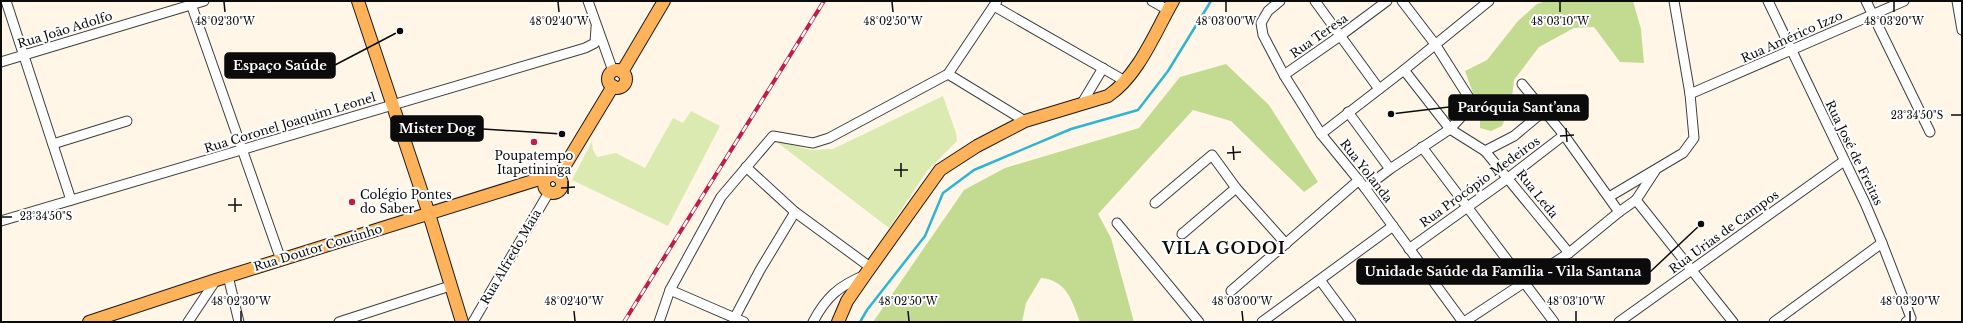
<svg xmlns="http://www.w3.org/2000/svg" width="1963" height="323" viewBox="0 0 1963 323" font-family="'Libre Baskerville',serif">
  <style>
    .green { fill: #dbeab1 }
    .forest { fill: #c2db90 }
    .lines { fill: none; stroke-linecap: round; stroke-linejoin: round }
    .stream { stroke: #2fb5d2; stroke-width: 2.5 }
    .minor-casing { stroke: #3e3e3e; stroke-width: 11 }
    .major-casing { stroke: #1c1c1c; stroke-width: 14 }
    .minor { stroke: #fff; stroke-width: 9 }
    .major { stroke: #feb259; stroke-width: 12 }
    .rail-casing { stroke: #bf1e49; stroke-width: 4 }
    .rail { stroke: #fff; stroke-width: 2.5; stroke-dasharray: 8; stroke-linecap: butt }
    .ticks { fill: none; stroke: #0b0b0b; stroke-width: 1.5 }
    .poi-dot { fill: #bf1e49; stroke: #fff; stroke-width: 1.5 }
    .labels { text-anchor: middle; stroke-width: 4; stroke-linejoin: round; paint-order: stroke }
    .street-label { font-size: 12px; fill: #0b0b0b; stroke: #fff }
    .poi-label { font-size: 12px; fill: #0b0b0b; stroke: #fff }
    .district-label { font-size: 16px; font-weight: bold; letter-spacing: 1px; fill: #0b0b0b; stroke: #fff }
    .ticks-label { font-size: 10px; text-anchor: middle; fill: #0b0b0b; stroke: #fff; stroke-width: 4; stroke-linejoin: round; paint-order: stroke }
    .leader { fill: none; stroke: #0b0b0b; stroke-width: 1.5 }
    .callout-dot { fill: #0b0b0b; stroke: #fff; stroke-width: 1.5 }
    .callout { fill: #0b0b0b; stroke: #0b0b0b; stroke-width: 1.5 }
    .callout-label { font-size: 13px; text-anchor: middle; font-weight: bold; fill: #fff }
  </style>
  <rect width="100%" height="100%" fill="#fff6e8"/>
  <g class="green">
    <polygon points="943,96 956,133 957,141 927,171 889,228 774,140 811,150 833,149"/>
    <polygon points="691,111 720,126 668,226 572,180 592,141 593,150 597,157 616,153 645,168 673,118 683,123"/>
  </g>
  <g class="forest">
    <polygon points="1546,1 1633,1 1641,29 1644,63 1620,62 1594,27 1574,28 1539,47 1514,80 1511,105 1502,126 1491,131 1480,128 1480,112 1465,71 1487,60 1518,21 1537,4"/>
    <path d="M1226 64 1269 105 1318 182 1304 192 1231 121 1193 110 1098 214 1111 238 1134 322H1080C1072 300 1066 280 1041 278L1026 303 1022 322H873L964 190 1005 168 1139 128 1180 77Z"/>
  </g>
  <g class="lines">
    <polyline class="stream" points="860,322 867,310 925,236 943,193 974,170 1071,129 1138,110 1168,71 1211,1"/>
    <g class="minor-casing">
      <g id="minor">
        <polyline points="6,1 71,200"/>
        <polyline points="190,1 281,260"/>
        <polyline points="588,1 613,71"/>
        <polyline points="1152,1 1168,10"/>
        <polyline points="1280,1 1268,11 1261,23 1263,35 1284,75 1321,134 1365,188 1463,322"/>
        <polyline points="1315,1 1379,89"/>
        <polyline points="1768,1 1865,203 1882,243 1911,318 1906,322"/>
        <polyline points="1866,1 1930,132"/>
        <polyline points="1957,1 1962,30"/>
        <polyline points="994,6 1125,81"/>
        <polyline points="1,62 204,1"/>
        <polyline points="1404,70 1450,129 1485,151 1514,136 1544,111"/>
        <polyline points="948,74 1025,121"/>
        <polyline points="1284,75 1340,36 1387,1"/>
        <polyline points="1522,84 1564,135 1619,212 1636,200 1733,322"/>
        <polyline points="1690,94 1904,1"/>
        <polyline points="1082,103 1103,68"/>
        <polyline points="1348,112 1390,169"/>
        <polyline points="1321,134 1404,70 1489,1"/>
        <polyline points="53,144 127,121"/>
        <polyline points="1422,147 1554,322"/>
        <polyline points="1485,151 1569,253"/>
        <polyline points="746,167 795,212 870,267"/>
        <polyline points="1365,188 1390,169 1450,129 1473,104 1435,44 1402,1"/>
        <polyline points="1609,197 1683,153 1694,138 1690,94 1674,1"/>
        <polyline points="1636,200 1655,171"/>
        <polyline points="1155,203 1212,155 1236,188 1286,244"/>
        <polyline points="1,221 585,48 595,43 596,27"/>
        <polyline points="1117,223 1199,322"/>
        <polyline points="1182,234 1236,188"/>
        <polyline points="1409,249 1508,178 1564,135"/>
        <polyline points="228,276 239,322"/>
        <polyline points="1320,280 1351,322"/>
        <polyline points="670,290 744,322"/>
        <polyline points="1231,291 1359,180"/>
        <polyline points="735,317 760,270 795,212"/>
        <polyline points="188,322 216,280"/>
        <polyline points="339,322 450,286"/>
        <polyline points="473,322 549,192"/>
        <polyline points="659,322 670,290 721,197 773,136 813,143 829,138 948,74 997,1"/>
        <path d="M813 322C826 297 839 286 865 275"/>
        <polyline points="1262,322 1393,226"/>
        <polyline points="1464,322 1569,253 1619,212"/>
        <polyline points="1619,322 1844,161"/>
        <polyline points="1774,322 1882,243"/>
      </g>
    </g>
    <g class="major-casing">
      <g id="major">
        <polyline points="358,1 429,214 462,322"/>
        <circle cx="617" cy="79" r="9"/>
        <polyline points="622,72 664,1"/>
        <circle cx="553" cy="184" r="9"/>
        <polyline points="558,177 613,86"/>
        <polyline points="89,322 216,280 549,176"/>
        <path d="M838 322 847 301 865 275 940 170 977 146 1025 121 1108 96C1139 75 1155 32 1173 1"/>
      </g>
    </g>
    <use href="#minor" class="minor"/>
    <use href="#major" class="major"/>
    <g class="rail-casing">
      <polyline id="rail" points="624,322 824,1"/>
    </g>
    <use href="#rail" class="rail"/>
  </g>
  <path class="ticks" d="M224 2 225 12M558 2 559 12M892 2 893 12M1226 2V12M1560 2V12M1894 2V12M1951 115H1961M1566 128 1567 142M1560 136 1574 135M1233 146 1234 160M1227 153 1241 152M901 163V177M894 170H908M568 181V194M561 188 575 187M235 198V212M228 205H242M2 217H12M241 311V321M574 311 575 321M908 311 909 321M1242 311 1243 321M1576 311V321M1910 311V321"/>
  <g class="poi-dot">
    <circle cx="534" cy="142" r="4"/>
    <circle cx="352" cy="202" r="4"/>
  </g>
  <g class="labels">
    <g class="street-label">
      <text transform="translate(65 30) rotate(-17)" y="4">Rua João Adolfo</text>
      <text transform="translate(1319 36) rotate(-35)" y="4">Rua Teresa</text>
      <text transform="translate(1792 37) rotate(-24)" y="4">Rua Américo Izzo</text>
      <text transform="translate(290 123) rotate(-17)" y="4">Rua Coronel Joaquim Leonel</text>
      <text transform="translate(1854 153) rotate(64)" y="4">Rua José de Freitas</text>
      <text transform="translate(1366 171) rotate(52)" y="4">Rua Yolanda</text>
      <text transform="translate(1480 182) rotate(-36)" y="4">Rua Procópio Medeiros</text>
      <text transform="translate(1537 194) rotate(51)" y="4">Rua Leda</text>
      <text transform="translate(1724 232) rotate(-36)" y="4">Rua Urias de Campos</text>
      <text transform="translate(318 248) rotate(-17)" y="4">Rua Doutor Coutinho</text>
      <text transform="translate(511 257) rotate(-60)" y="4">Rua Alfredo Maia</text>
    </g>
    <g class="poi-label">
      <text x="534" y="160">Poupatempo<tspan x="534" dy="14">Itapetininga</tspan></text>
      <text x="360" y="199" text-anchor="start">Colégio Pontes<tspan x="360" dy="14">do Saber</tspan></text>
    </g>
    <g class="district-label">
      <text x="1224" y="254">VILA GODOI</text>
    </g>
  </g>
  <g class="ticks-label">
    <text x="225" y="25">48°02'30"W</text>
    <text x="559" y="25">48°02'40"W</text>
    <text x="893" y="25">48°02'50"W</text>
    <text x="1226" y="25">48°03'00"W</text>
    <text x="1560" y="25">48°03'10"W</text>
    <text x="1894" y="25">48°03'20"W</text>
    <text x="1917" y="119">23°34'50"S</text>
    <text x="46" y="220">23°34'50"S</text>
    <text x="241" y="305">48°02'30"W</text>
    <text x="574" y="305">48°02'40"W</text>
    <text x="908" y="305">48°02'50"W</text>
    <text x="1242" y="305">48°03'00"W</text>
    <text x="1576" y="305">48°03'10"W</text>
    <text x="1910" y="305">48°03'20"W</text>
  </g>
  <path class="leader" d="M400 31L335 65M1391 114L1449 107M562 134L483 129M1701 224L1650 272"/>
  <g class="callout-dot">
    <circle cx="400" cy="31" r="4"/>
    <circle cx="1391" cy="114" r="4"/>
    <circle cx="562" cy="134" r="4"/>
    <circle cx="1701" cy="224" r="4"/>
  </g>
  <g class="callout">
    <rect x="225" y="53" width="110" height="25" rx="4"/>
    <rect x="1449" y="95" width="139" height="25" rx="4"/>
    <rect x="391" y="116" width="92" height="25" rx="4"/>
    <rect x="1357" y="259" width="293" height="25" rx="4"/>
  </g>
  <g class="callout-label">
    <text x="280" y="70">Espaço Saúde</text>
    <text x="1519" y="112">Paróquia Sant’ana</text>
    <text x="437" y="133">Mister Dog</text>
    <text x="1503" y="276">Unidade Saúde da Família - Vila Santana</text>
  </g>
  <rect width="1963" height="323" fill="none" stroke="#0b0b0b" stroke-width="4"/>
</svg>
